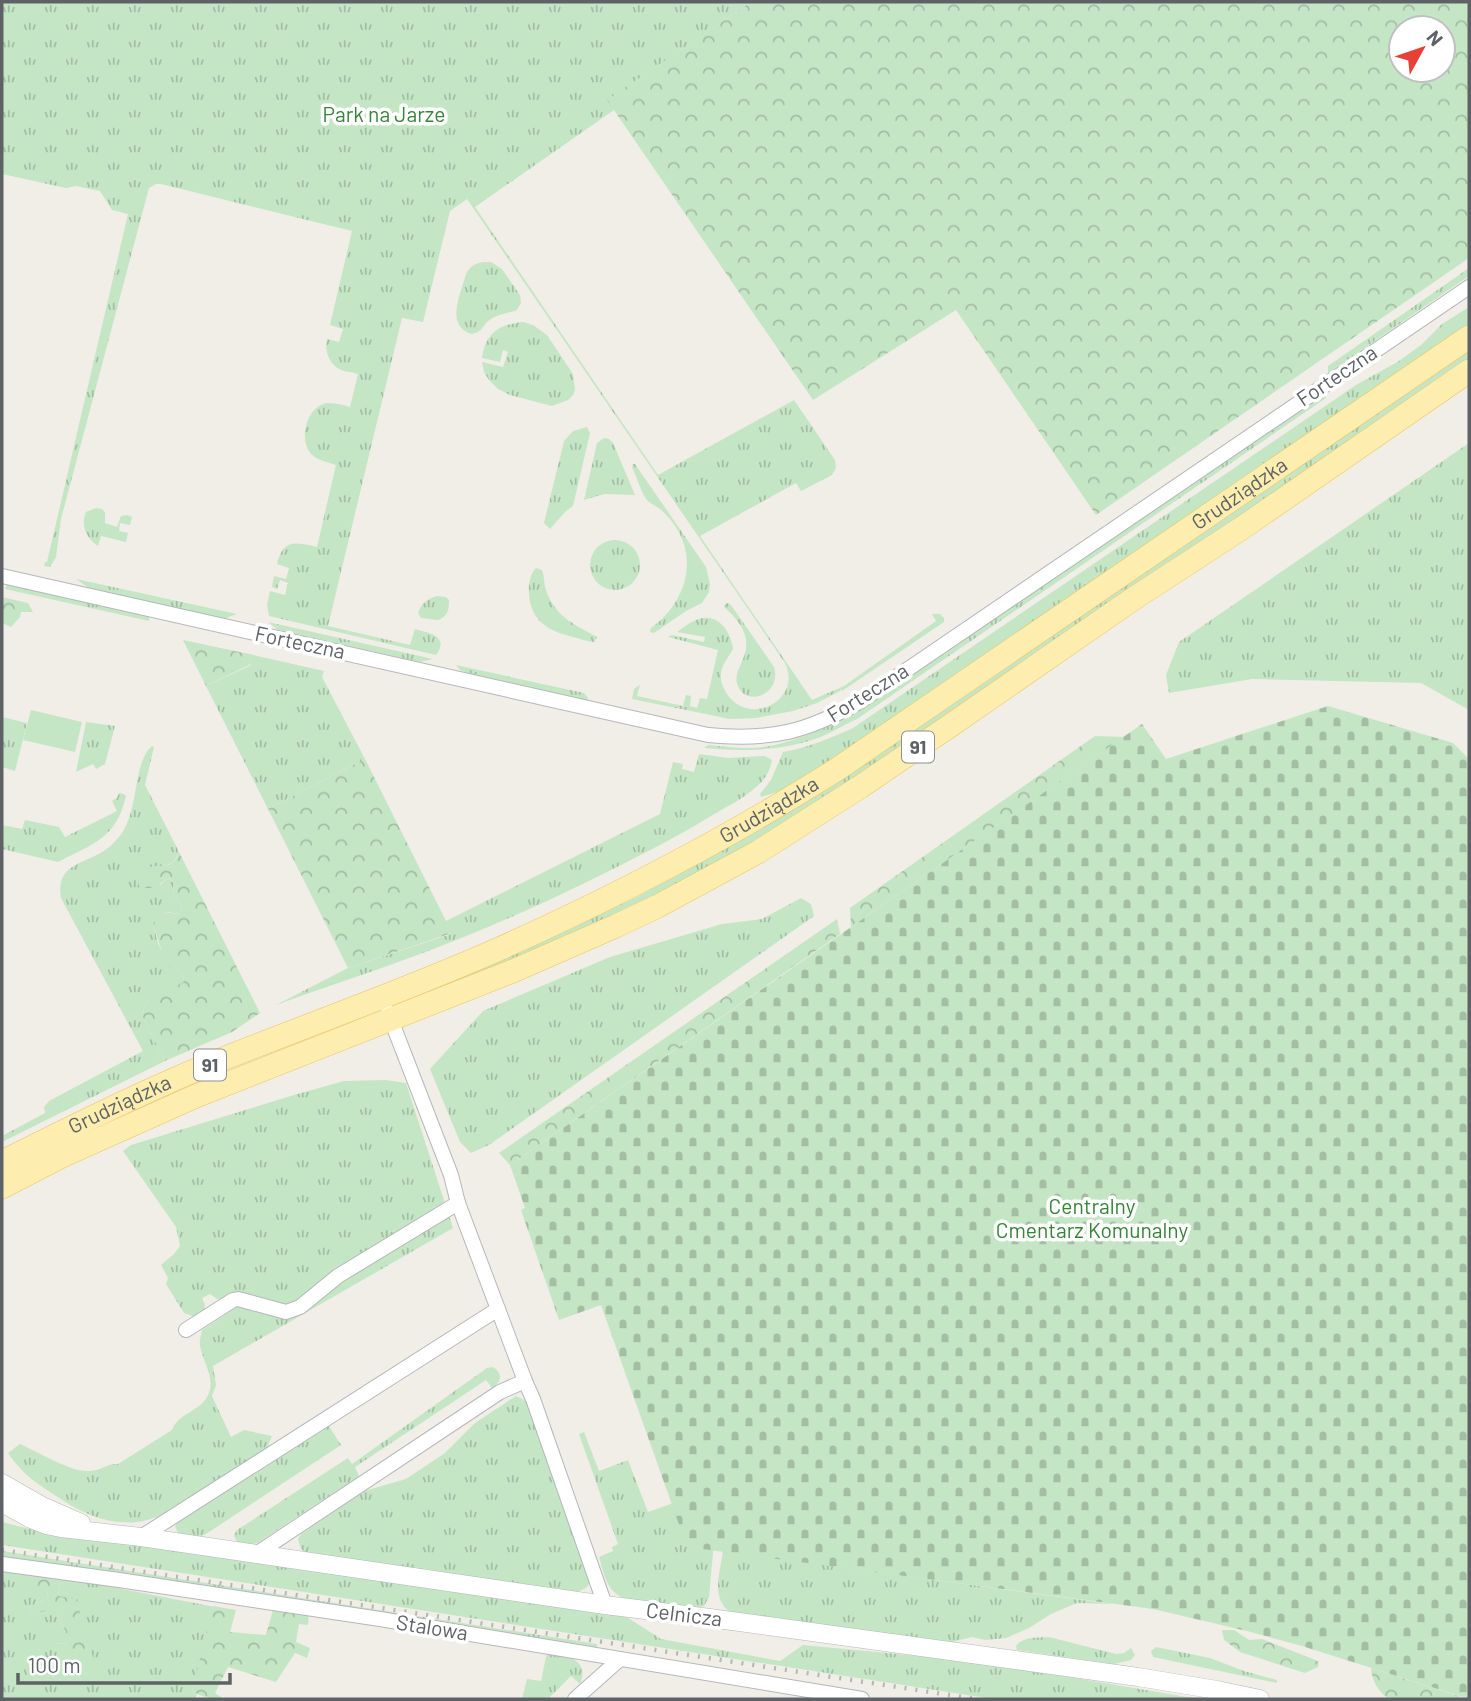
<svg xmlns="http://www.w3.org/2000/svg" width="1471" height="1701" viewBox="0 0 1471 1701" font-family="Barlow,sans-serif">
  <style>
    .grass { fill: url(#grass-tufts) }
    .forest { fill: url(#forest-crowns); fill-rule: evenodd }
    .cemetery { fill: url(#cemetery-stones) }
    .pitch { fill: #c5e6c4 }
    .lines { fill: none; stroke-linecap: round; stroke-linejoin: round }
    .minor-casing { stroke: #b4b7bb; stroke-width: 16 }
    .tertiary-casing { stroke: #b4b7bb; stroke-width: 19 }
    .primary-casing { stroke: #eec361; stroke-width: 24 }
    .minor { stroke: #fff; stroke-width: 14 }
    .tertiary { stroke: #fff; stroke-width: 18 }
    .primary { stroke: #fdeeaf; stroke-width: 23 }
    .rail { stroke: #b5b6b6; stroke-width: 4.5; stroke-dasharray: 2 9; stroke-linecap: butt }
    .labels { text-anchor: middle; stroke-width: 7; stroke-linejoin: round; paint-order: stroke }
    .shield { fill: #fff; stroke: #8e9194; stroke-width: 2 }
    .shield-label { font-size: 19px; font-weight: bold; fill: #5e6266 }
    .park-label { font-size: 21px; fill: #378439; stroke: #fff }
    .street-label { font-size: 21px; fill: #5e6266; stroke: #fff }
  </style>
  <defs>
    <pattern id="grass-tufts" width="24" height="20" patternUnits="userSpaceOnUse" patternTransform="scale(1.75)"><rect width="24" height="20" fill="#c5e6c4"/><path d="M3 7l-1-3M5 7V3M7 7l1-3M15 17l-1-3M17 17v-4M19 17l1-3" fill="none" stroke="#a3bea3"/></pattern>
    <pattern id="forest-crowns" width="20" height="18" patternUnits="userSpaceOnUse" patternTransform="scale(1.75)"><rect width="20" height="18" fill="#c5e6c4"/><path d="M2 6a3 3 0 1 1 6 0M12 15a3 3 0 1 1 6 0" fill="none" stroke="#a3bea3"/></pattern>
    <pattern id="cemetery-stones" width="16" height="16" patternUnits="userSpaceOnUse" patternTransform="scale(1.75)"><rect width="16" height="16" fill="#c5e6c4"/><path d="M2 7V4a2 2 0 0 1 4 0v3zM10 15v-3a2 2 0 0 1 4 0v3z" fill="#a3bea3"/></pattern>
  </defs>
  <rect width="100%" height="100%" fill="#f0eee7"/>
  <g class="grass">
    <path d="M2 2H751L608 100 614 110 475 207 658 475 794 400 835 460 836 468 832 475 801 491 796 483 700 536 812 700 844 686 936 621 932 614H940L944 618V622L842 691 841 689 840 691 817 703 793 711 756 718 730 719 632 699 634 689 640 685 637 696 683 706 686 695 691 696 690 706 697 708 700 698 707 699 718 650 668 637 672 635 704 642 705 637 677 632C683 628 690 622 696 620 717 611 731 631 733 649 729 657 722 664 721 673 720 681 723 688 727 694 750 728 803 699 785 663L467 199 450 211 423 322 402 318 328 626 410 645 415 629C429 633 450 636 436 655L269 616 267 605 270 591 285 595 288 583 280 580 277 589 272 587 274 576 286 579 289 568 277 564C283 539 295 542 317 547L336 465C328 462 318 461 311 454 298 439 307 406 327 403 335 403 343 405 350 407L358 374C353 372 346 372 341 370 329 365 324 350 327 339L339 342 343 329 330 325 352 231 161 184H156L149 188 61 519 56 557 50 567 44 566 45 562H47L128 214 112 210 100 191 76 186 66 188 2 174Z"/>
    <path d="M484 262H491L502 269 520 295 521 303 517 310C507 314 496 314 487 322 483 326 481 332 475 333 471 335 468 333 465 331 447 320 462 290 466 274 470 266 475 263 484 262Z"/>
    <polygon points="1469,268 1469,276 1328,373 1328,366"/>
    <path d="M1469 307V327L792 787 761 797 760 794 771 780 783 752C808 748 830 738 853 728L1356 385 1399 361 1421 345 1442 324Z"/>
    <path d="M523 322 533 325 547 335 573 374 575 390 573 395 568 400 552 406 510 395 498 389 489 380 484 372 482 362 503 367 508 352 503 350 500 362 482 358C486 332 499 325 523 322Z"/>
    <polygon points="1469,347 1469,361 994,687 753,843 611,918 461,983 436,990 434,987 523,950 637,897 761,828"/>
    <path d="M1324 394 1326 398 857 719C846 724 834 731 823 736 785 751 744 752 704 748L708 745C721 746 735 748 748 748 778 749 818 731 845 719Z"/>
    <polygon points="587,427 590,433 573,506 565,512 550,529 544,523 564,441 573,431"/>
    <polygon points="604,438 609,439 613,443 635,495 604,494 584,500 597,443"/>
    <polygon points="1469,443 1469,710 1421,683 1252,679 1169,693 1166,675 1179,642"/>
    <path d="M633 464H635L706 567 710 584 709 592 702 603 686 611 654 633 650 632 651 628C685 604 700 559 673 523 669 517 663 511 657 507 655 505 651 504 648 501 642 495 636 475 632 467Z"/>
    <path d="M96 508 102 509 105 512V523L117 527 121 516 127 515 132 517 130 525 120 523 119 531 128 533 126 542 101 536 98 546C87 539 80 525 86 512Z"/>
    <circle cx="615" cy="565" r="25"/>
    <path d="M536 568 542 570C544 575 544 581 545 587 554 616 573 624 597 637L594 642C587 641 580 639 573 637 549 631 531 622 529 594 528 585 530 574 536 568Z"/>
    <polygon points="76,579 237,614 223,619 87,587"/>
    <polygon points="7,584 149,617 149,621 5,589"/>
    <path d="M437 596 446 597 449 600C449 610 448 616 438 620L421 618 418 613C422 603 427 599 437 596Z"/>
    <path d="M728 603 731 605 774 667C782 693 749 707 739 688 733 678 739 669 743 659 753 637 739 620 724 607L725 604Z"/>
    <polygon points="268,622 433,659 420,662 278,630"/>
    <polygon points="249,654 324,671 322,677 365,759 268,809 206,686 251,665"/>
    <polygon points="456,665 584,693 588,698 587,700 468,673 460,670"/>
    <polygon points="2,717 27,723 15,771 2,767"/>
    <polygon points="86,722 115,726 105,764 96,769 93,764 76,772"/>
    <path d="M152 746 154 747 145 785 179 852C175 862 169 867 157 866L160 885 168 878 173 882 174 894 181 905 182 910 178 914C162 910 162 914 153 926 156 933 156 937 158 943 160 949 166 959 170 964 177 972 183 968 184 981 179 986 176 986 168 987 153 989 146 1000 142 1015L165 1061 2 1142V1136L45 1113 44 1107 49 1101 143 1051 61 898C55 862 86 865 108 848 112 845 116 840 119 837 140 812 132 763 152 746Z"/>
    <path d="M699 754 728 758 765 756 772 760C770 771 765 780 756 787 744 798 730 805 716 813 698 824 679 835 660 845 580 887 497 926 412 957 367 974 321 988 276 1005L348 968 451 934 446 921 660 814 673 762 683 764 682 769 694 772Z"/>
    <path d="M119 793 124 794 126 796C116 839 94 843 58 862L2 849V825L22 829 25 820 59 827 65 837 117 811 112 801 117 798Z"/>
    <polygon points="801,898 811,904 814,916 489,1145 471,1153 460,1142 430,1069 483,1011 610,957 722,924 762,919"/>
    <path d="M386 1080 406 1083 453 1228 213 1366 216 1385 212 1396 231 1437 244 1430 272 1436 267 1448 168 1512C128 1533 91 1520 56 1496 36 1483 21 1473 8 1453L20 1444C38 1452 69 1471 87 1471 99 1472 107 1463 118 1464L172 1430C179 1411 204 1412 210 1390 213 1374 203 1362 200 1346 199 1341 201 1335 202 1330L240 1305 227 1298 217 1299 210 1294 202 1298 205 1305 204 1311 196 1317 184 1313 166 1284 168 1278 161 1265 174 1254 180 1246 176 1227 123 1151 131 1145 294 1095 344 1081Z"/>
    <path d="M493 1367C503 1373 502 1382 492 1388L486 1380 355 1467 359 1476 257 1543C248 1546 237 1547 234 1535L237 1530 348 1458 352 1464 487 1368Z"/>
    <polygon points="516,1396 526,1401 591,1581 586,1588 577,1592 308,1554 301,1549 298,1539 301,1534 364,1491 406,1479 445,1453 475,1423"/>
    <polygon points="329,1426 341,1445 206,1534 199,1537 181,1536 178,1533 175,1526 177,1523"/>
    <path d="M584 1432 599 1471 628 1460 648 1512 719 1487 709 1597 704 1606 696 1608 626 1599C607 1593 604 1574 599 1557L613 1551 612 1547 618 1544 579 1434Z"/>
    <polygon points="2,1522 34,1530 625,1616 661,1639 780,1661 803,1645 981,1662 1199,1699 993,1699 2,1545"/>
    <polygon points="2,1551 597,1644 597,1651 2,1559"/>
    <path d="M723 1551 1112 1604 1077 1603 1051 1614 1029 1628 1006 1638 985 1640 972 1637 952 1642 731 1613C710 1598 720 1574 723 1551Z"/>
    <polygon points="2,1568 29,1571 47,1589 48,1598 29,1607 32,1614 54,1608 66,1633 57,1644 68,1643 78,1676 58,1596 61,1577 215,1607 192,1691 197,1694 195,1699 2,1699"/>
    <path d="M1049 1637 1116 1654 1124 1653 1131 1648 1135 1655 1131 1660 1114 1664 1017 1650 1016 1646C1024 1636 1037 1638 1049 1637Z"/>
    <polygon points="1156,1647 1210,1658 1244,1671 1277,1680 1277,1683 1153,1657 1151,1651"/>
    <path d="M547 1652C565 1655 591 1659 580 1684L571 1676 548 1699H522L527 1679 541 1681Z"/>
  </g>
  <g class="forest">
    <path d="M751 2H1469V258L1096 515 956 310 813 400 607 100ZM1401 28H1443V70H1401Z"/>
    <polygon points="2,597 28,603 33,612 21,612 20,617 11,627 2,623"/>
    <polygon points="183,640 249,654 251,664 206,686"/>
    <polygon points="1095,736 1124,737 851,927 850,908"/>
    <polygon points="365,759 452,933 348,968 268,809"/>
    <path d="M179 852 260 1013 232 1032 165 1061 142 1015C145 1005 150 990 162 987 171 985 177 988 184 981 183 965 171 972 164 961 163 958 162 952 161 949 158 941 157 934 153 926 156 912 166 912 178 914L182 910 181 905 174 894 173 882 169 878C158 884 153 892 139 886 138 875 143 867 156 866 161 865 162 867 168 865 174 863 177 858 179 852Z"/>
    <polygon points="837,919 840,934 510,1165 499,1153"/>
    <polygon points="29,1571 61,1577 58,1596 76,1599 93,1657 78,1676 61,1670 68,1643 56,1644 55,1635 66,1632 54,1609 32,1614 29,1607 48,1598 47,1589 31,1586"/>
    <path d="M213 1606 236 1610 230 1632 266 1635 273 1610 309 1611 308 1625 299 1624 296 1642 310 1648 307 1658 295 1653 276 1682 228 1667 215 1693 224 1699C213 1699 201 1697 192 1691Z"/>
    <polygon points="1222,1630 1234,1630 1249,1640 1262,1639 1313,1659 1319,1662 1318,1667 1305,1673 1240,1652 1224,1640"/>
    <path d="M1371 1668 1468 1699H1388C1378 1690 1372 1682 1371 1668Z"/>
  </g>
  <polygon class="cemetery" points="1328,706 1453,743 1469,759 1469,1699 1302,1646 1247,1631 1153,1609 687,1547 601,1305 559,1320 521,1210 525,1208 510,1165 1142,724 1166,759"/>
  <polygon class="pitch" points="31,710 82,722 75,752 23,740"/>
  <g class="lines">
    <g class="minor-casing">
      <g id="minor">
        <path d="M2 576 708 735C771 741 807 732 861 701L1469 287"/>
        <polyline points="388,1012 451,1175 458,1203 525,1381 533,1399 605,1605"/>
        <polyline points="186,1330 233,1300 238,1299 286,1312 300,1307 338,1276 458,1203"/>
        <polyline points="141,1537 498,1309"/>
        <polyline points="256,1554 500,1392 525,1381"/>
        <polyline points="2,1564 119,1580 380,1619 862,1699"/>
        <polyline points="575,1699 620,1659"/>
      </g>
    </g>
    <g class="tertiary-casing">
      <g id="tertiary">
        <polyline points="2,1483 42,1506 81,1523"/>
        <polyline points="2,1503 31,1519 46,1525 61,1528 141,1537 605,1605 710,1618 1138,1677 1217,1690 1260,1699"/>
      </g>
    </g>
    <g class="primary-casing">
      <g id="primary">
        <path id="s1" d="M2 1162C66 1130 132 1097 198 1069 298 1028 400 993 499 949 615 897 728 838 836 770L1469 337"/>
        <polyline points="2,1187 62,1156 196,1096 513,971 616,926 658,906 758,852 860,787 954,723 1133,599 1242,528 1469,371"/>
      </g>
    </g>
    <use href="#minor" class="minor"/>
    <use href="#tertiary" class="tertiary"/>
    <use href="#primary" class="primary"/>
    <polyline class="rail" points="2,1550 976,1699"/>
  </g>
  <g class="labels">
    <g class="shield">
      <rect x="902" y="731.5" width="32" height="31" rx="5"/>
      <rect x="194" y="1049.5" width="32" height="31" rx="5"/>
    </g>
    <g class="shield-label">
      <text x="918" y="754">91</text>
      <text x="210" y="1072">91</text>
    </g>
    <g class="park-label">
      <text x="384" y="122">Park na Jarze</text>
      <text x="1092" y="1214">Centralny<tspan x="1092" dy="24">Cmentarz Komunalny</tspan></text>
    </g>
    <g class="street-label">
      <text transform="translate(1337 376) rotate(-34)" y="7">Forteczna</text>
      <text dy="7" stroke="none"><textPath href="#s1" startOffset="1412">Grudziądzka</textPath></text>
      <text transform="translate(300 643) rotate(12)" y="7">Forteczna</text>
      <text transform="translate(868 693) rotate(-32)" y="7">Forteczna</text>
      <text dy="7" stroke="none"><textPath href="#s1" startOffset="845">Grudziądzka</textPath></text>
      <text dy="7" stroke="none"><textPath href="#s1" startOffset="131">Grudziądzka</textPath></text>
      <text transform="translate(684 1615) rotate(7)" y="7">Celnicza</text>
      <text transform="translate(432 1628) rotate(9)" y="7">Stalowa</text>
    </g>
  </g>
  <rect width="1471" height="1701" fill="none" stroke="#5e6266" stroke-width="7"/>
  <g transform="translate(1422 49) rotate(50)"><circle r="33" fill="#ffffff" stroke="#bfc0c2" stroke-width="2"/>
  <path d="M0-5L12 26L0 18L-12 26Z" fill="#e54137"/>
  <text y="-10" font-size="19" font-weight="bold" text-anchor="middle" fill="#5e6266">N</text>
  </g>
  <path d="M18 1673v10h212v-10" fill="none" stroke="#5e6266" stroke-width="3.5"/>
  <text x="28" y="1673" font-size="21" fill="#5e6266" stroke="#ffffff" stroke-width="5" paint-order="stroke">100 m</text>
</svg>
